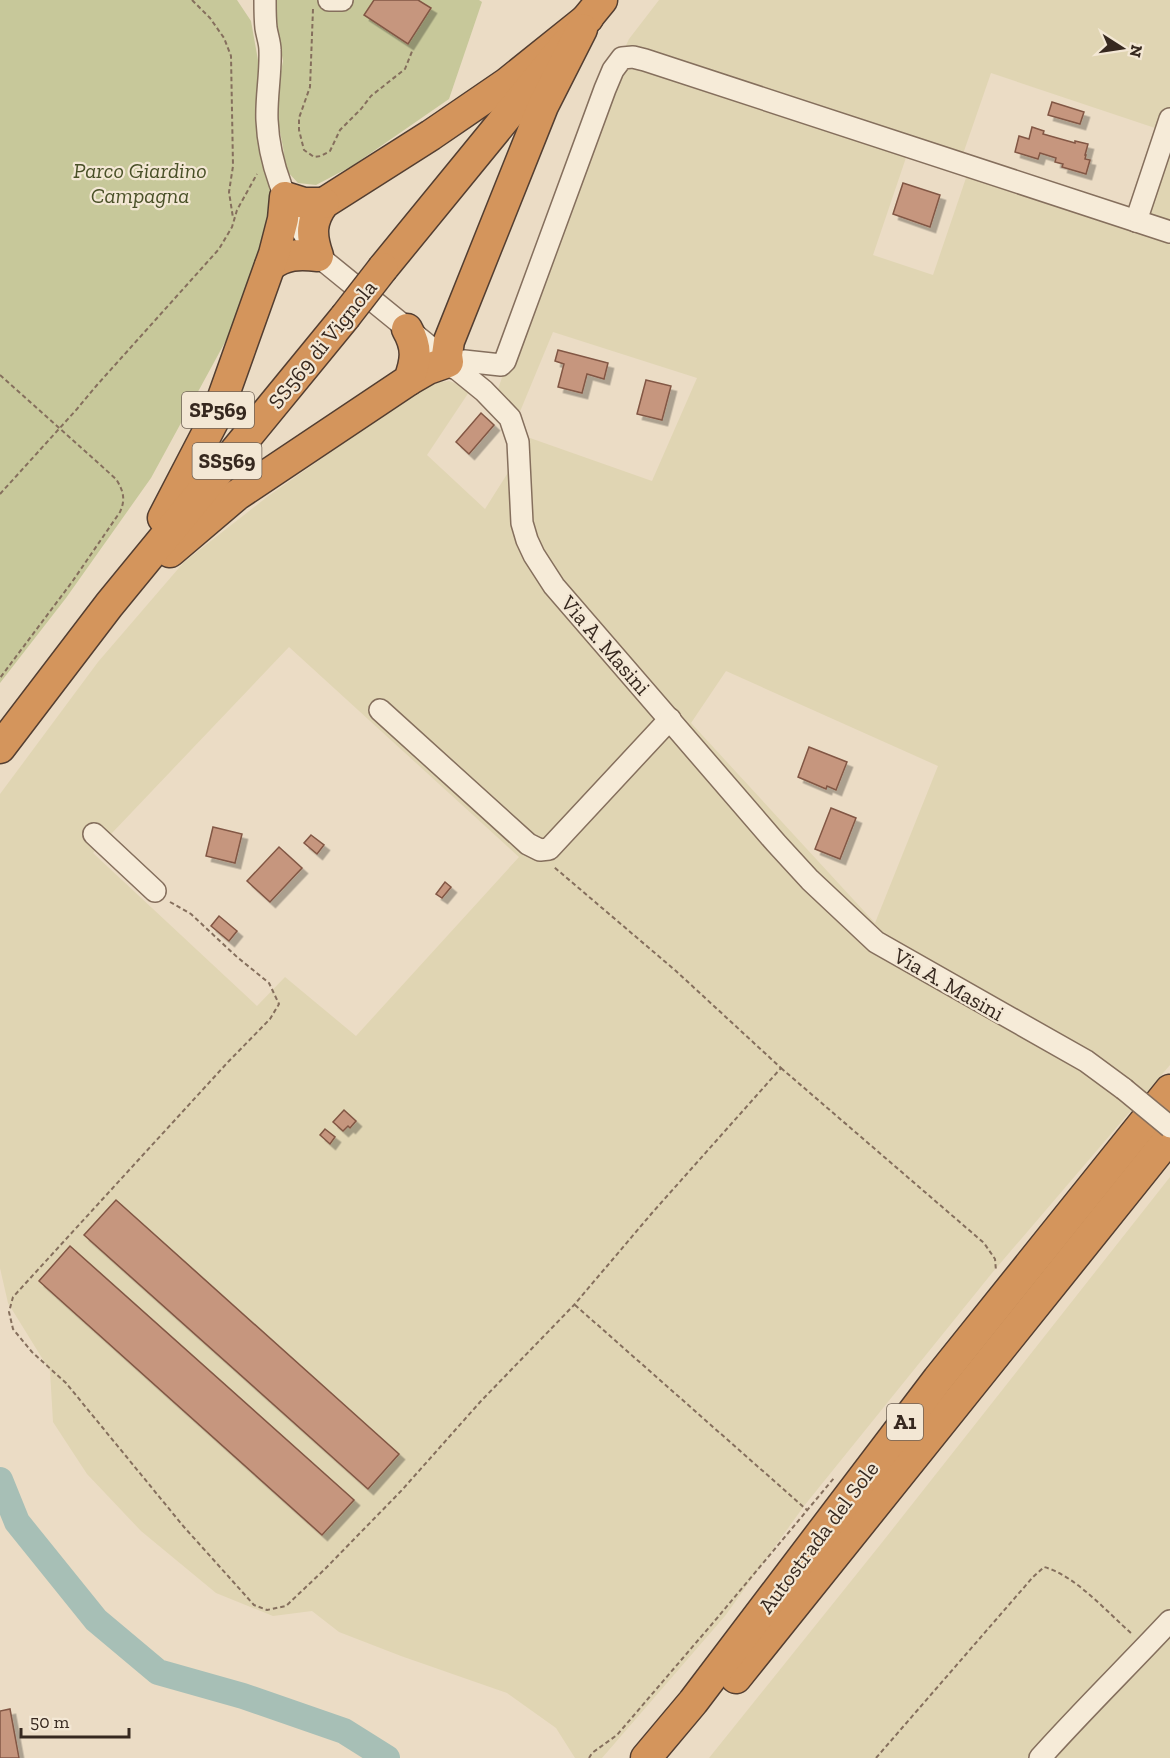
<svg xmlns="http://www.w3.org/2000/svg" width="1170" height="1758" viewBox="0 0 1170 1758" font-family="'Zilla Slab',serif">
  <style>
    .farmland { fill: #e0d5b3; fill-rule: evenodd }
    .green { fill: #c7c89a }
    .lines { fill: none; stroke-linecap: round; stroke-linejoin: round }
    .river { stroke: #a7bfb6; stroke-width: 26 }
    .building { fill: #c6967e; stroke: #825744; stroke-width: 1.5; filter: url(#shadow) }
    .minor-casing { stroke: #856f5d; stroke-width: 24 }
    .highway-casing { stroke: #533e31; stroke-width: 33 }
    .path { stroke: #856f5d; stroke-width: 2; stroke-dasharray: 4.5 3; stroke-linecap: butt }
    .minor { stroke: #f6ebd8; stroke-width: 21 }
    .highway { stroke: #d4955c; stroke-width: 30 }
    .minor-bridge-casing { stroke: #856f5d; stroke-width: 24; stroke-linecap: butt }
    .highway-bridge-casing { stroke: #533e31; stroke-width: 33; stroke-linecap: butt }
    .minor-bridge { stroke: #f6ebd8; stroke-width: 21 }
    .highway-bridge { stroke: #d4955c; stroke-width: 30 }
    .labels { text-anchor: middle; stroke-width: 4.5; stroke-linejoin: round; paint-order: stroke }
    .shield { fill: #f3e7d4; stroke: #6f6155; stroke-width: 1.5 }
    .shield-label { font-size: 21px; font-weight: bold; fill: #36281f }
    .park-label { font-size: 22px; font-style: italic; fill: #4a5128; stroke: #f3e7d4 }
    .street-label { font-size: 22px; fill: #36281f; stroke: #f3e7d4 }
  </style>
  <defs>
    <filter id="shadow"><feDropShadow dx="5.5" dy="5.5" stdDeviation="0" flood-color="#0004"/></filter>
  </defs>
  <rect width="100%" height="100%" fill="#ebdcc5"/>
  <g class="farmland">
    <path d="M659 0H1170V133L991 73 963 154 913 137 873 255 933 275 967 175 1143 234 1170 155V1065L992 1273 804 1506 725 1616 602 1758H575L556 1728 507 1693 401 1656 339 1632 312 1611 273 1616 216 1593 141 1531 87 1474 53 1422 50 1371 8 1303 0 1268V794L98 662 184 562 267 497 419 390 433 383 449 381 471 389 427 455 485 509 530 438 652 481 697 378 553 332 519 414 498 389 594 113 629 39ZM289 647 519 857 356 1036 285 977 257 1006 93 853ZM726 671 938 766 875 923 691 723Z"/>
    <polygon points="1170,1177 1170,1758 709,1758 880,1545"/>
  </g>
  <g class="green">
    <polygon points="0,0 237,0 251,21 269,122 288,191 230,333 151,478 66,598 0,683"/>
    <polygon points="274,0 479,0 482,2 449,99 352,166 316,185 298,183 286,170 283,147 278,122 268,99 280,77 283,61 276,23"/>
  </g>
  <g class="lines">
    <polyline class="river" points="0,1480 17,1522 96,1620 158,1672 243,1696 344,1731 387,1758"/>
  </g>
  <g class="building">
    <polygon points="374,0 418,0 431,8 408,44 364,15"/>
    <polygon points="1052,102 1084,112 1080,124 1048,115"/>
    <polygon points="1032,127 1044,131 1043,134 1075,143 1075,141 1088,144 1085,155 1086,155 1085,159 1090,160 1086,174 1062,167 1063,164 1055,162 1056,158 1040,153 1038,159 1015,152 1019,136 1029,139"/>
    <polygon points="903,183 940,195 930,227 893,214"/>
    <polygon points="558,350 608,363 604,379 587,374 582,393 558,387 564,364 555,361"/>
    <polygon points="646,380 671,386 662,420 637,414"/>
    <polygon points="481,413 494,425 469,454 456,442"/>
    <polygon points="809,747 847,762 836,790 827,786 826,789 798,777"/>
    <polygon points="831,808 856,818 840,859 815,849"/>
    <polygon points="213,827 242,834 235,863 206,856"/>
    <polygon points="311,835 324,845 317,854 304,843"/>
    <polygon points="279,847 302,868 270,902 247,881"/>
    <polygon points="445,882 451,887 442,898 436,894"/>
    <polygon points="219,916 237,931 229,941 211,926"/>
    <polygon points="344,1110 356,1121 350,1128 348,1126 343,1131 333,1122"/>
    <polygon points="325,1129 335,1137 330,1144 320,1135"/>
    <polygon points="116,1200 399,1454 368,1489 84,1235"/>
    <polygon points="70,1246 354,1500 322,1535 39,1281"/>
    <polygon points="10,1709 19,1758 0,1758 0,1711"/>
  </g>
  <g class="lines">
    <g class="minor-casing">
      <g id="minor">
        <path d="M265 0C265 9 265 19 266 28 267 35 270 43 270 50 271 74 266 97 267 120 269 169 291 216 318 256L484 391 510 418 518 442 522 523 527 540 534 555 554 586 776 843 810 880 876 942 1086 1061 1124 1089"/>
        <polyline points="329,0 342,0"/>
        <polyline points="1136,221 1170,119"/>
        <polyline points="454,368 464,361 501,365 505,361 605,89 613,70 622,58 633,57 645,60 1170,232"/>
        <polyline points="380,710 528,844 540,850 549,849 670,719"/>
        <polyline points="94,834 155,891"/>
        <path d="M1040 1758C1082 1711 1127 1667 1170 1621"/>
      </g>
    </g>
    <g class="highway-casing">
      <g id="highway">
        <path d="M270 266C285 254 299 254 318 256 311 236 310 221 324 203L431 135 507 83 588 18"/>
        <polyline points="383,268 602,0"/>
        <polyline points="409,380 428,369 448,362 447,355 449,341 543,106 582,29"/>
        <polyline points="163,518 217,414 274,254 283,219 285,197 304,203 324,203"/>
        <path d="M170 552 237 495 409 380C416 361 418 348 407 329"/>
        <polyline points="0,748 109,605 345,317"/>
        <polyline points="736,1678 1170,1137"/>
        <polyline points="646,1758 693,1702 938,1379 1170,1090"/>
      </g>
    </g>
    <g class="path">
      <polyline points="192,0 210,18 224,38 231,56 233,166 229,192 233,218"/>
      <polyline points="313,9 310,87 299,118 299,130 304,150 314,157 321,156 330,151 340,130 361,109 371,96 405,69 413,49"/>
      <path d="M0 375 116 479C123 490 126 499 120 512L72 582 0 678"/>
      <polyline points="0,494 77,409 97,385 219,249 232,227 237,210 257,174"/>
      <polyline points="170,902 191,914 237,957 269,983 279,1004 270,1019 228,1062 13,1297 9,1312 13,1329 32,1352 66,1383 184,1527 254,1605 267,1610 286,1606 325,1569 402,1490 481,1401 574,1305 652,1213 781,1068 676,971 554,867"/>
      <polyline points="781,1068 984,1243 995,1259 996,1271"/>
      <polyline points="575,1305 807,1510"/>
      <polyline points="589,1758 592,1753 617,1735 718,1617 834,1478"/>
      <path d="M876 1758 1033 1577 1044 1567C1075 1575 1108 1613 1132 1634"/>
    </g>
    <use href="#minor" class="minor"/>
    <use href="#highway" class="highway"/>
    <g class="minor-bridge-casing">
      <polyline id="minor-bridge" points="1124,1089 1170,1127"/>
    </g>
    <g class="highway-bridge-casing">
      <polyline id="highway-bridge" points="345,317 383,268"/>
    </g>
    <use href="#minor-bridge" class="minor-bridge"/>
    <use href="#highway-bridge" class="highway-bridge"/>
  </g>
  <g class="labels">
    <g class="shield">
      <rect x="182" y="392" width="72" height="36" rx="4.5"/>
      <rect x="192.5" y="443" width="69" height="36" rx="4.5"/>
      <rect x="887" y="1404" width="36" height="36" rx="4.5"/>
    </g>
    <g class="shield-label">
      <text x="218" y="417">SP569</text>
      <text x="227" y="468">SS569</text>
      <text x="905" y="1429">A1</text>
    </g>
    <g class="park-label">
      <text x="140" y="178">Parco Giardino<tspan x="140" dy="25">Campagna</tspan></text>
    </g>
    <g class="street-label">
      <text transform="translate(322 344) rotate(-51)" y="8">SS569 di Vignola</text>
      <text transform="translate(606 645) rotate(49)" y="8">Via A. Masini</text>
      <text transform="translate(949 984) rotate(30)" y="8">Via A. Masini</text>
      <text transform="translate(818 1537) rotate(-53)" y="8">Autostrada del Sole</text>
    </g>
  </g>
  <g transform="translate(1122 48) rotate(102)" stroke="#f3e7d4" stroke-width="4.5" paint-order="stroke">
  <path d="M0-4.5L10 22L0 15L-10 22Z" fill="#36281f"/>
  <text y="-9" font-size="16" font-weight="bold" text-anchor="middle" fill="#36281f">N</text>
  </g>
  <path d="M21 1728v9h108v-9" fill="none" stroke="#36281f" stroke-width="3"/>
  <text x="30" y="1728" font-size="18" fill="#36281f" stroke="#f3e7d4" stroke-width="4.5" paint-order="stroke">50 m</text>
</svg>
